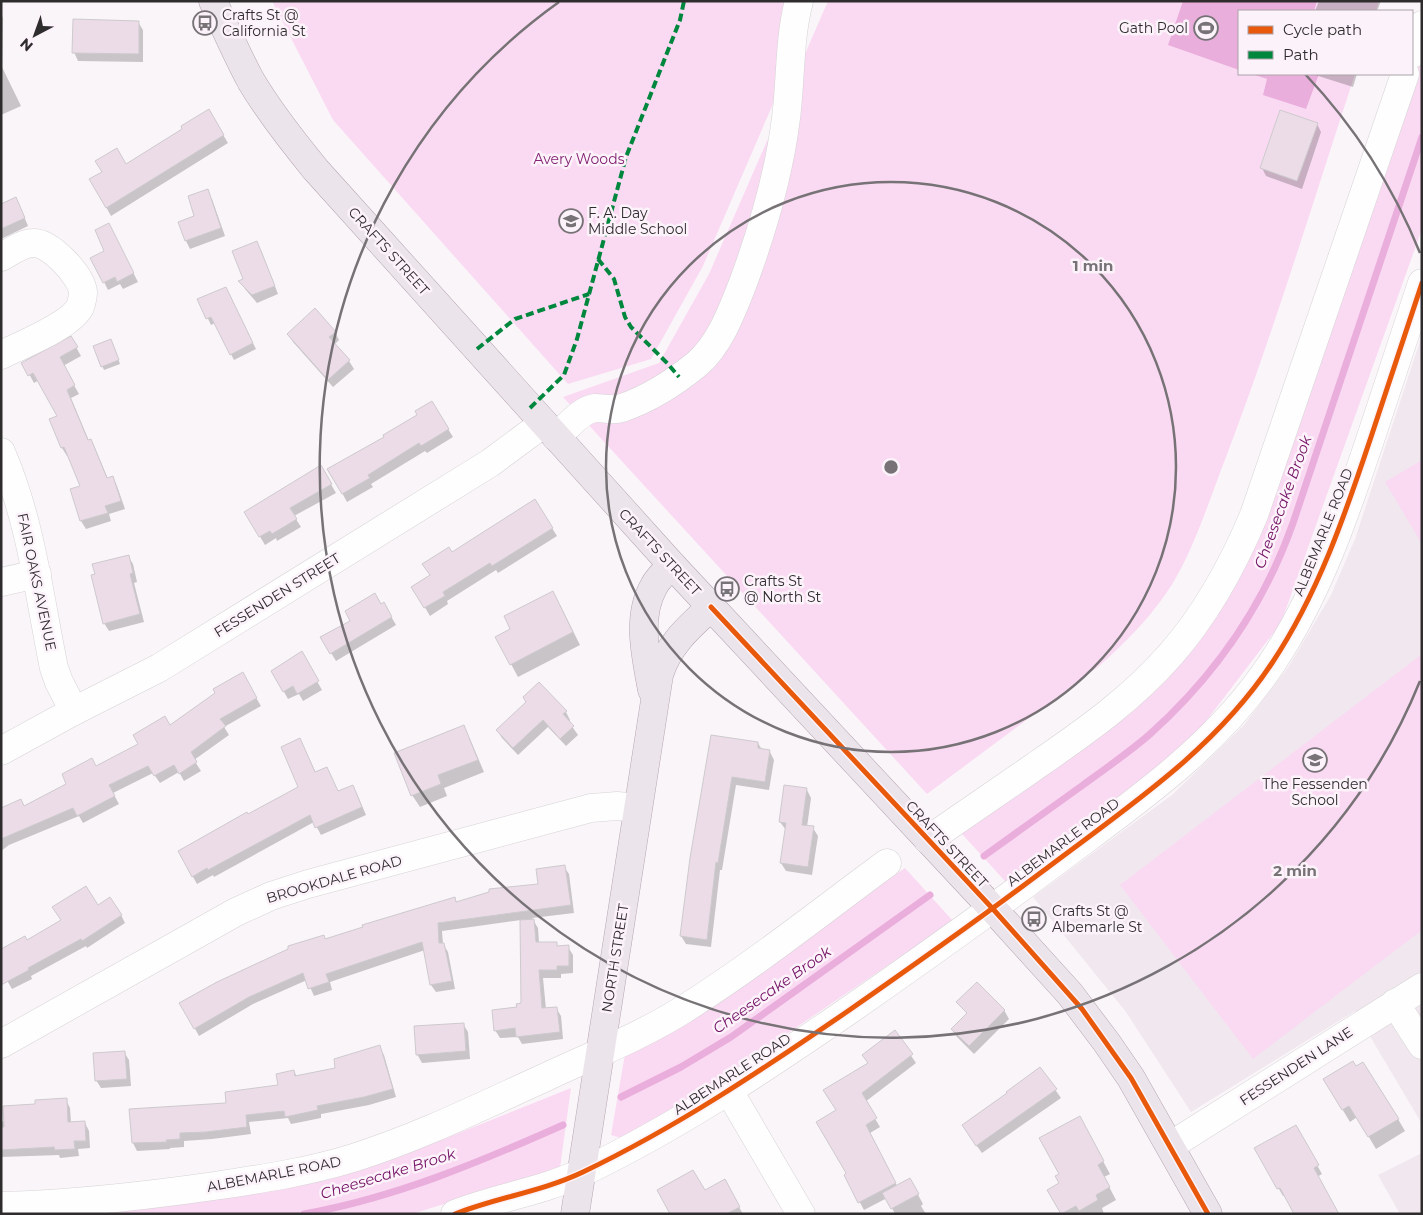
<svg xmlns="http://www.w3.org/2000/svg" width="1423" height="1215" viewBox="0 0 1423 1215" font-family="Montserrat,sans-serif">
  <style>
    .built { fill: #f1e7ef }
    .green { fill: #fadaf2 }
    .water { fill: #eaaedc }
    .shadow { fill: #0003 }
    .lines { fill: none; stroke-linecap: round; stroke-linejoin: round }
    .stream { stroke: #eaaedc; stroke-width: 7 }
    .building { fill: #ecdce8; stroke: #cdcacd }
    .minor-casing { stroke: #d6d3d5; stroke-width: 29 }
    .major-casing { stroke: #b5a6b2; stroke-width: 29 }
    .minor { stroke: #fefefe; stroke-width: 28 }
    .major { stroke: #ece4eb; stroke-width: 28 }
    .quiet { stroke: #00873e; stroke-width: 4; stroke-dasharray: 8 4; stroke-linecap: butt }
    .cycleway-casing { stroke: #fcf3fa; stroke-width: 8 }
    .cycleway { stroke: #e8590c; stroke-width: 5 }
    .ring { fill: none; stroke: #767275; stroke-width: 2.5 }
    .labels { text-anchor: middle; stroke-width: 5; stroke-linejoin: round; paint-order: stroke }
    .poi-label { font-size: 14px; fill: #2f2c2e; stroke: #fcf3fa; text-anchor: start }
    .park-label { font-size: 14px; fill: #852575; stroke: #fcf3fa }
    .street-label { font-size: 14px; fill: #2f2c2e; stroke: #fcf3fa }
    .water-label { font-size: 15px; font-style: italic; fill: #731064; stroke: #fcf3fa }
    .centre { fill: #767275; stroke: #fcf3fa; stroke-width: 2.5 }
    .ring-label { font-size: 15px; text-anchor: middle; font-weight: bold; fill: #767275; stroke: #fcf3fa; stroke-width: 5; stroke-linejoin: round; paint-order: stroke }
  </style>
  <rect width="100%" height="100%" fill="#faf5f9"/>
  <g class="built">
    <polygon points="1422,335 1422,1124 1355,1011 1191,1112 1126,1012 1033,897 1172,795 1244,725 1289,666 1331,595 1355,539"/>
    <polygon points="1422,1153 1422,1214 1400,1214 1378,1175"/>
  </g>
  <g class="green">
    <polygon points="272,1 785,1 779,90 703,266 651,359 568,384 333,120"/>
    <path d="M828 1H1379L1376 11H1239V74H1355C1313 202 1274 331 1226 457 1210 498 1192 556 1167 592 1148 620 1124 644 1099 666L927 794 563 397 659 363 709 274Z"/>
    <polygon points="1422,24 1422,229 1281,623 1187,746 1015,892 952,823 1121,704 1205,609"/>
    <polygon points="1422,460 1422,544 1385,482"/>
    <polygon points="1422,654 1422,930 1253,1059 1120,885"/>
    <polygon points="905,868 953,921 704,1090 621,1138 611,1135 625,1054 715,1001"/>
    <polygon points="571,1088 560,1168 412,1214 48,1214 353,1171 414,1151"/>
  </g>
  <g class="water">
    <polygon points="1183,1 1317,1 1314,11 1239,11 1239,70 1168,45"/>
    <polygon points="1252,74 1319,74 1306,109 1263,95 1267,79"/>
  </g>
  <g class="shadow">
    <polygon points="1319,1 1381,1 1377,11 1315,11"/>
    <polygon points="1,14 3,18 2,67 21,106 1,115"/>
    <polygon points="138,22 143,30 143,62 78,61 74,52"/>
    <polygon points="1312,74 1357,74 1353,87"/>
    <polygon points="208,110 228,143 111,216 91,180 103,172 126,166 184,130"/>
    <polygon points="1317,124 1321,132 1302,189 1266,176 1262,168"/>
    <polygon points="207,191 212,199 225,236 190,249 186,241"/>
    <polygon points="1,205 20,207 28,226 1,239"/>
    <polygon points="113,233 138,282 123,289 120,284 108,290 104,282 106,251"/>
    <polygon points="261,250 278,294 257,303 245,289 240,281 245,279"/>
    <polygon points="228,294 256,349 234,360 215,323 211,325 199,300"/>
    <polygon points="335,332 339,340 334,345 349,361 354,369 333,387 293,342 288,334"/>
    <polygon points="71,338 81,356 63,366 79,394 71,398 89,441 91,440 95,448 108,479 113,478 117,486 125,509 109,514 111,521 86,529 81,521 71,490 82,487 68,455 67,456 62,448 59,416 39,380 34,383 23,363"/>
    <polygon points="113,344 120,364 104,370 94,347"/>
    <polygon points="432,403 453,437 427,453 425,451 371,484 373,487 347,502 329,469 386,437 419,415"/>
    <polygon points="321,467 336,493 294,516 301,527 277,541 276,538 265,545 246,513"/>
    <polygon points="552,528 557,536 498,573 496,570 447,601 448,604 430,616 413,587 431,576 451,553"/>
    <polygon points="128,556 133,564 137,582 134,583 144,622 109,631 104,623"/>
    <polygon points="384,604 396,625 336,661 322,638"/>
    <polygon points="560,605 580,645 518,677 511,664 512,630"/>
    <polygon points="301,653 322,690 303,701 299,694 288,699 273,672"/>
    <polygon points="242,674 261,706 224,727 229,735 194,760 201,771 184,781 179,772 160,783 153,773 113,793 119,804 83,823 79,816 9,845 1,851 1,809 24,808 170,727"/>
    <polygon points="539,684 566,712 570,720 569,722 578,735 566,746 548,727 518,755 502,738 497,730 527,702"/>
    <polygon points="463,727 470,739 484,772 444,788 447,796 420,807 412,795"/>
    <polygon points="712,736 758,743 762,750 770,752 774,760 769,790 736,785 722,870 720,870 711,947 686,944 681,936"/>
    <polygon points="300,739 316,773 338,793 357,794 366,815 321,835 314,822 214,877 213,875 197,884 179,852 300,787"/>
    <polygon points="807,790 811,798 807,827 813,828 818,836 812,875 786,871 781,863 786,830 780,822"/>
    <polygon points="564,867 569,874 574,913 532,918 538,928 539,943 556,943 558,947 568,947 573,955 573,973 561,974 561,978 543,978 546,1009 556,1008 561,1016 563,1039 522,1044 518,1037 500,1038 495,1030 522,1004 521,920 442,931 443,944 448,952 455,989 436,992 431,985 425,950 330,982 332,990 314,996 307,980 253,1004 199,1036 181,1003 326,940 454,899 457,903 540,885"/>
    <polygon points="97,906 121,915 125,923 87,948 86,946 31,976 32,979 12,989 1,970 27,941 62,921"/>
    <polygon points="958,1002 1004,1010 1009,1019 974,1054 957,1037 952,1029 967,1014"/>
    <polygon points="463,1024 468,1032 470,1059 422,1063 417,1054"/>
    <polygon points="895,1032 916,1063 865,1102 880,1127 870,1133 897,1186 915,1189 923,1204 921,1206 926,1214 895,1214 887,1198 864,1210 845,1175 848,1174 837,1111 869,1064"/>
    <polygon points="379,1047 384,1055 396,1097 369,1105 321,1114 321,1118 291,1124 288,1118 249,1122 251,1134 212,1139 184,1141 184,1147 170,1148 170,1149 137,1151 133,1143 227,1104 280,1086 294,1071 297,1077 337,1069"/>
    <polygon points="124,1052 129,1060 131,1086 101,1088 96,1080"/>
    <polygon points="1040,1068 1061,1098 982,1153 968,1134"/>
    <polygon points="1332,1092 1398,1119 1405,1131 1376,1149 1357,1117 1350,1122"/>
    <polygon points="66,1100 70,1108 71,1123 85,1123 89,1131 90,1148 78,1149 79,1156 60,1158 59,1155 1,1157 1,1122"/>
    <polygon points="1295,1126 1322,1174 1283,1196 1256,1149"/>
    <polygon points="1086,1130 1110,1174 1104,1177 1116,1200 1102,1208 1104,1214 1062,1214 1049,1190 1060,1184"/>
    <polygon points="724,1181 743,1214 671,1214 704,1192"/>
  </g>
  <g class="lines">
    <g class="stream">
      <path d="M984 856C1017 832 1050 809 1083 785 1105 769 1128 753 1149 735 1214 677 1264 605 1293 523L1422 137"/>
      <polyline points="621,1097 681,1067 731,1037 930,895"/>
      <path d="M304 1214C394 1198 480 1162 563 1125"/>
    </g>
  </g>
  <g class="building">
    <polygon points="73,19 139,21 139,54 72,53"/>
    <polygon points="209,109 224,135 106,208 89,179 102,172 95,161 117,148 126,164 182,129 181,126"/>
    <polygon points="1280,110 1318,123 1297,181 1260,168"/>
    <polygon points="208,189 221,228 185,241 178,222 194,216 188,196"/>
    <polygon points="16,197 25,218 1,229 1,204"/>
    <polygon points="109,223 134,273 117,282 115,277 103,283 90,258 104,251 95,230"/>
    <polygon points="257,241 275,286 252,295 238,281 243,279 232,251"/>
    <polygon points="226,287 253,343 230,355 211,317 206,319 197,299"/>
    <polygon points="315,308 336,332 329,337 350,360 328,380 287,334"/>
    <polygon points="71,336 78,347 60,357 75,385 67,390 88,440 91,439 107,478 113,476 121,501 105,506 108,513 80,521 70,489 80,486 64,447 61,448 49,419 57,416 33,373 28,376 21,363"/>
    <polygon points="111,339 119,360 101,367 93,346"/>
    <polygon points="432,401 449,429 421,446 419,443 368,475 370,478 342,494 327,469 384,437 383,435 417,415 415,411"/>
    <polygon points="321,465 332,484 290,508 297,519 272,534 270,531 259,537 244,512"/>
    <polygon points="535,499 553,528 492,566 490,563 443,592 445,596 424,608 411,587 430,575 422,564 449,547 452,552"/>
    <polygon points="129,555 133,573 130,574 140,614 103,624 91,575 95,574 92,564"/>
    <polygon points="553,591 573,632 510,665 495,637 510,629 504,616"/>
    <polygon points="375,593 381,604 384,602 392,617 330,654 320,637 350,621 345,611"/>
    <polygon points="302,651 319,681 297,694 293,686 283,692 271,671"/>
    <polygon points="243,672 257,698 220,719 226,726 191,752 197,762 179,774 174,765 154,776 148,766 109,785 115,796 77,816 73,808 1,839 1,808 21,799 24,806 66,784 62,774 92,758 96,766 138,744 133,735 165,716 170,725 215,693 213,689"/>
    <polygon points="539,682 567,711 563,714 574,726 560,739 543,720 513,748 496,730 526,702 523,697"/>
    <polygon points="464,725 478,760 438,775 441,784 411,796 394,753"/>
    <polygon points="711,735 758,742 758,748 770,750 765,782 732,777 718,863 716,862 707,940 680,936 690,858"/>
    <polygon points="300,738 315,772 327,767 338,791 353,785 362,807 315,828 310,815 208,870 207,868 192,877 178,851 247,812 248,814 298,787 281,747"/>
    <polygon points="784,785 807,788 802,825 814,826 808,867 780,863 786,823 779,822"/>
    <polygon points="565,865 571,905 438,923 439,943 444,943 452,981 430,985 422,942 326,974 329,982 308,989 303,973 249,997 194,1029 179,1003 217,982 288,949 288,946 324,935 325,939 363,927 362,925 455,897 456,902 489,892 489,889 538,884 536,869"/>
    <polygon points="86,886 98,905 110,897 122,915 82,941 81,939 28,968 29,970 1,985 1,949 25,936 27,940 61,920 52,907"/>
    <polygon points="534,919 536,942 557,942 557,946 569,945 569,966 557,966 557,970 539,970 542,1008 557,1007 560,1032 516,1037 515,1028 494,1031 492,1010 517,1007 516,1004 521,1003 520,920"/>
    <polygon points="977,982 1005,1010 969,1046 951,1029 967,1013 956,1002"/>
    <polygon points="464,1023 466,1051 416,1055 414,1026"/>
    <polygon points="895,1030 913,1054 862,1093 877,1118 866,1125 896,1183 858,1203 844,1175 846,1173 816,1122 836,1110 823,1090 868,1063 862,1055"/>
    <polygon points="380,1045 393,1089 364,1097 317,1106 318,1110 285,1117 284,1111 246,1115 247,1127 206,1132 180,1133 180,1139 166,1140 167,1142 132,1143 129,1109 226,1103 225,1092 278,1085 276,1074 294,1070 295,1076 335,1068 334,1059"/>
    <polygon points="125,1051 127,1079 95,1081 93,1053"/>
    <polygon points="1353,1061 1356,1066 1363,1062 1399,1119 1368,1137 1349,1106 1342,1110 1323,1079"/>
    <polygon points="1040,1067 1057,1089 976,1146 962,1125 1007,1093 1006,1092"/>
    <polygon points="67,1098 68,1122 85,1121 86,1141 74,1141 75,1149 55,1150 54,1147 1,1150 1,1127 4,1127 3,1106 35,1104 35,1100"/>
    <polygon points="1080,1116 1104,1161 1098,1165 1110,1187 1096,1195 1098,1200 1079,1211 1076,1206 1061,1214 1047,1190 1059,1183 1055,1176 1059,1174 1039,1138"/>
    <polygon points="1296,1125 1319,1165 1314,1168 1339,1214 1294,1214 1280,1188 1277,1189 1254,1148"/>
    <polygon points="693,1170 705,1190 725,1179 740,1207 726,1214 670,1214 657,1190"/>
    <polygon points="910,1178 919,1194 891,1209 882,1193"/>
  </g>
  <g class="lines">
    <g class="minor-casing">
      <g id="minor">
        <polyline points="1412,54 1422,25"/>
        <path d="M1 257C10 252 23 243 33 243 50 242 81 275 83 292 83 295 81 304 80 307 70 326 21 345 1 355"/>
        <path d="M556 437C567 428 580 410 595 408 604 408 613 411 622 408 648 399 675 382 697 364 720 344 732 311 743 283 763 229 779 174 786 118 791 79 789 39 799 1"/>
        <path d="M1 452C31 521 39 595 54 668L59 682 74 711"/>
        <polyline points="1,582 37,574"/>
        <polyline points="1,751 74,711 159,668 490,463 544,423"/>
        <path d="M928 840C963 816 999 791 1034 767 1083 733 1131 700 1171 654 1207 613 1233 565 1254 515L1405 74"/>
        <polyline points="1395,1003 1422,1045"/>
        <polyline points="1,1044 236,912 271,896 308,884 591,808 617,806 638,808"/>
        <polyline points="729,1091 801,1214"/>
        <polyline points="1170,1146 1422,987"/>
        <path d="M1 1206C72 1204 144 1196 214 1186 261 1179 308 1172 353 1158 420 1137 482 1106 546 1077 591 1056 639 1037 681 1011 753 966 819 913 887 863"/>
        <path d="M455 1214C498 1197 541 1192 583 1172 677 1127 762 1070 848 1011 914 965 979 919 1043 871 1126 808 1214 751 1272 663 1318 594 1345 515 1371 437 1388 386 1405 334 1422 283"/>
      </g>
    </g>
    <g class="major-casing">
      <g id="major">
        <path d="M213 1C225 28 237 55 251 81 270 113 293 142 316 170L672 565 993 909 1070 994 1107 1043 1131 1078 1208 1214"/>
        <path d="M652 690C646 657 636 617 654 586 658 578 666 571 672 565"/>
        <path d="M575 1214 659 675C668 645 689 627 711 607"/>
      </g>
    </g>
    <use href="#minor" class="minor"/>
    <use href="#major" class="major"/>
    <g class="quiet">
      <polyline points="598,259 614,279 625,317 631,327 668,364 679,377"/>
      <polyline points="477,349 515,319 589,294"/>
      <polyline points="530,408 564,375 577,339 626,157 680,20 684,1"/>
    </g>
    <g class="cycleway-casing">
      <g id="cycleway">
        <polyline points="711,607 993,909 1082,1009 1131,1078 1208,1214"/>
        <path d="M455 1214C498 1197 541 1192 583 1172 677 1127 762 1070 848 1011 914 965 979 919 1043 871 1126 808 1214 751 1272 663 1318 594 1345 515 1371 437 1388 386 1405 334 1422 283"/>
      </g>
    </g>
    <use href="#cycleway" class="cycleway"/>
  </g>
  <g class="ring">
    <circle cx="891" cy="467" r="285"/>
    <path d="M1420 681A571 571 0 1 1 559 2M1305 74A571 571 0 0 1 1420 253"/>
  </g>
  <defs>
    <g id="bus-ring" transform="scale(1.25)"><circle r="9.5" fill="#fcf3fa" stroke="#767275" stroke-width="1.5"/><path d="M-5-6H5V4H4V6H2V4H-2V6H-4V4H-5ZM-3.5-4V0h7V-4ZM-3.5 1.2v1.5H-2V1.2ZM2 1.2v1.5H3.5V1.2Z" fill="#767275"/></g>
    <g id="stadium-ring" transform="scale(1.25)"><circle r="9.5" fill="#fcf3fa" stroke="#767275" stroke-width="1.5"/><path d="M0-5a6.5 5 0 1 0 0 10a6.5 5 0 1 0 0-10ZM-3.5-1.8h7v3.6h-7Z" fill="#767275"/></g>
    <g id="school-ring" transform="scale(1.25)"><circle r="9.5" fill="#fcf3fa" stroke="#767275" stroke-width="1.5"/><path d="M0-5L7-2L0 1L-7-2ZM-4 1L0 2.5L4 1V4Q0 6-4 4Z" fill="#767275"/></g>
  </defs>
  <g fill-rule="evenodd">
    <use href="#bus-ring" x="205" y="23"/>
    <use href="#stadium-ring" x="1206" y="28"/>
    <use href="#school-ring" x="571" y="221"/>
    <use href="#bus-ring" x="727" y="589"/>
    <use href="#school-ring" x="1315" y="760"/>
    <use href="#bus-ring" x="1034" y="919"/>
  </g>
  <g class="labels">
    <g class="poi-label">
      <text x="222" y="20">Crafts St @<tspan x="222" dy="16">California St</tspan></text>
      <text x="1188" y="33" text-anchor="end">Gath Pool</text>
      <text x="588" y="218">F. A. Day<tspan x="588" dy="16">Middle School</tspan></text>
      <text x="744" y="586">Crafts St<tspan x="744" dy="16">@ North St</tspan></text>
      <text x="1315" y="789" text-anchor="middle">The Fessenden<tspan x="1315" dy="16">School</tspan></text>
      <text x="1052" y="916">Crafts St @<tspan x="1052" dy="16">Albemarle St</tspan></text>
    </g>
    <g class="park-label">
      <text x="579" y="164">Avery Woods</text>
    </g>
    <g class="street-label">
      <text transform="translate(389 251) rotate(48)" y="5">CRAFTS STREET</text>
      <text transform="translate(1323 532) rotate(-68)" y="5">ALBEMARLE ROAD</text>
      <text transform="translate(660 552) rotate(47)" y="5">CRAFTS STREET</text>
      <text transform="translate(37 582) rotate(78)" y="5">FAIR OAKS AVENUE</text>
      <text transform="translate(277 595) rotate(-32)" y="5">FESSENDEN STREET</text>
      <text transform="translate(1063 842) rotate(-37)" y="5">ALBEMARLE ROAD</text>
      <text transform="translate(947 844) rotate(47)" y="5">CRAFTS STREET</text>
      <text transform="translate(334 879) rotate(-16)" y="5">BROOKDALE ROAD</text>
      <text transform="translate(615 958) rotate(-81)" y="5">NORTH STREET</text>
      <text transform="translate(1296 1066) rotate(-33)" y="5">FESSENDEN LANE</text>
      <text transform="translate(732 1074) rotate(-33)" y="5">ALBEMARLE ROAD</text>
      <text transform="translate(274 1174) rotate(-11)" y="5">ALBEMARLE ROAD</text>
    </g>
    <g class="water-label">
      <text transform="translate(1283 502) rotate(-70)" y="5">Cheesecake Brook</text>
      <text transform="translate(772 990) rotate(-35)" y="5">Cheesecake Brook</text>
      <text transform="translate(388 1174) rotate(-17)" y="5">Cheesecake Brook</text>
    </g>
  </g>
  <circle cx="891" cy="467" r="8" class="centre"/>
  <g class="ring-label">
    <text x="1093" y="271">1 min</text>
    <text x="1295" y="876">2 min</text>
  </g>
  <rect width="1423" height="1215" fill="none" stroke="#2f2c2e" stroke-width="5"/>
  <rect x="1238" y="10" width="175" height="65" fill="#fcf3fa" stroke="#aaa3a8"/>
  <rect x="1248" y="26" width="25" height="8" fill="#e8590c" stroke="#aaa3a8"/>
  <text x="1283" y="35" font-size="15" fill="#2f2c2e">Cycle path</text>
  <rect x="1248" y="51" width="25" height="8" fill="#00873e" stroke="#aaa3a8"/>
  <text x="1283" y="60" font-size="15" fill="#2f2c2e">Path</text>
  <g transform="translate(35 35) rotate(221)" stroke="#fcf3fa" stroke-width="4" paint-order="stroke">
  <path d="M0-4L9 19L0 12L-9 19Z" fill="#2f2c2e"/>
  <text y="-8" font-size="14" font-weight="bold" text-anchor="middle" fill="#2f2c2e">N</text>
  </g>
</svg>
